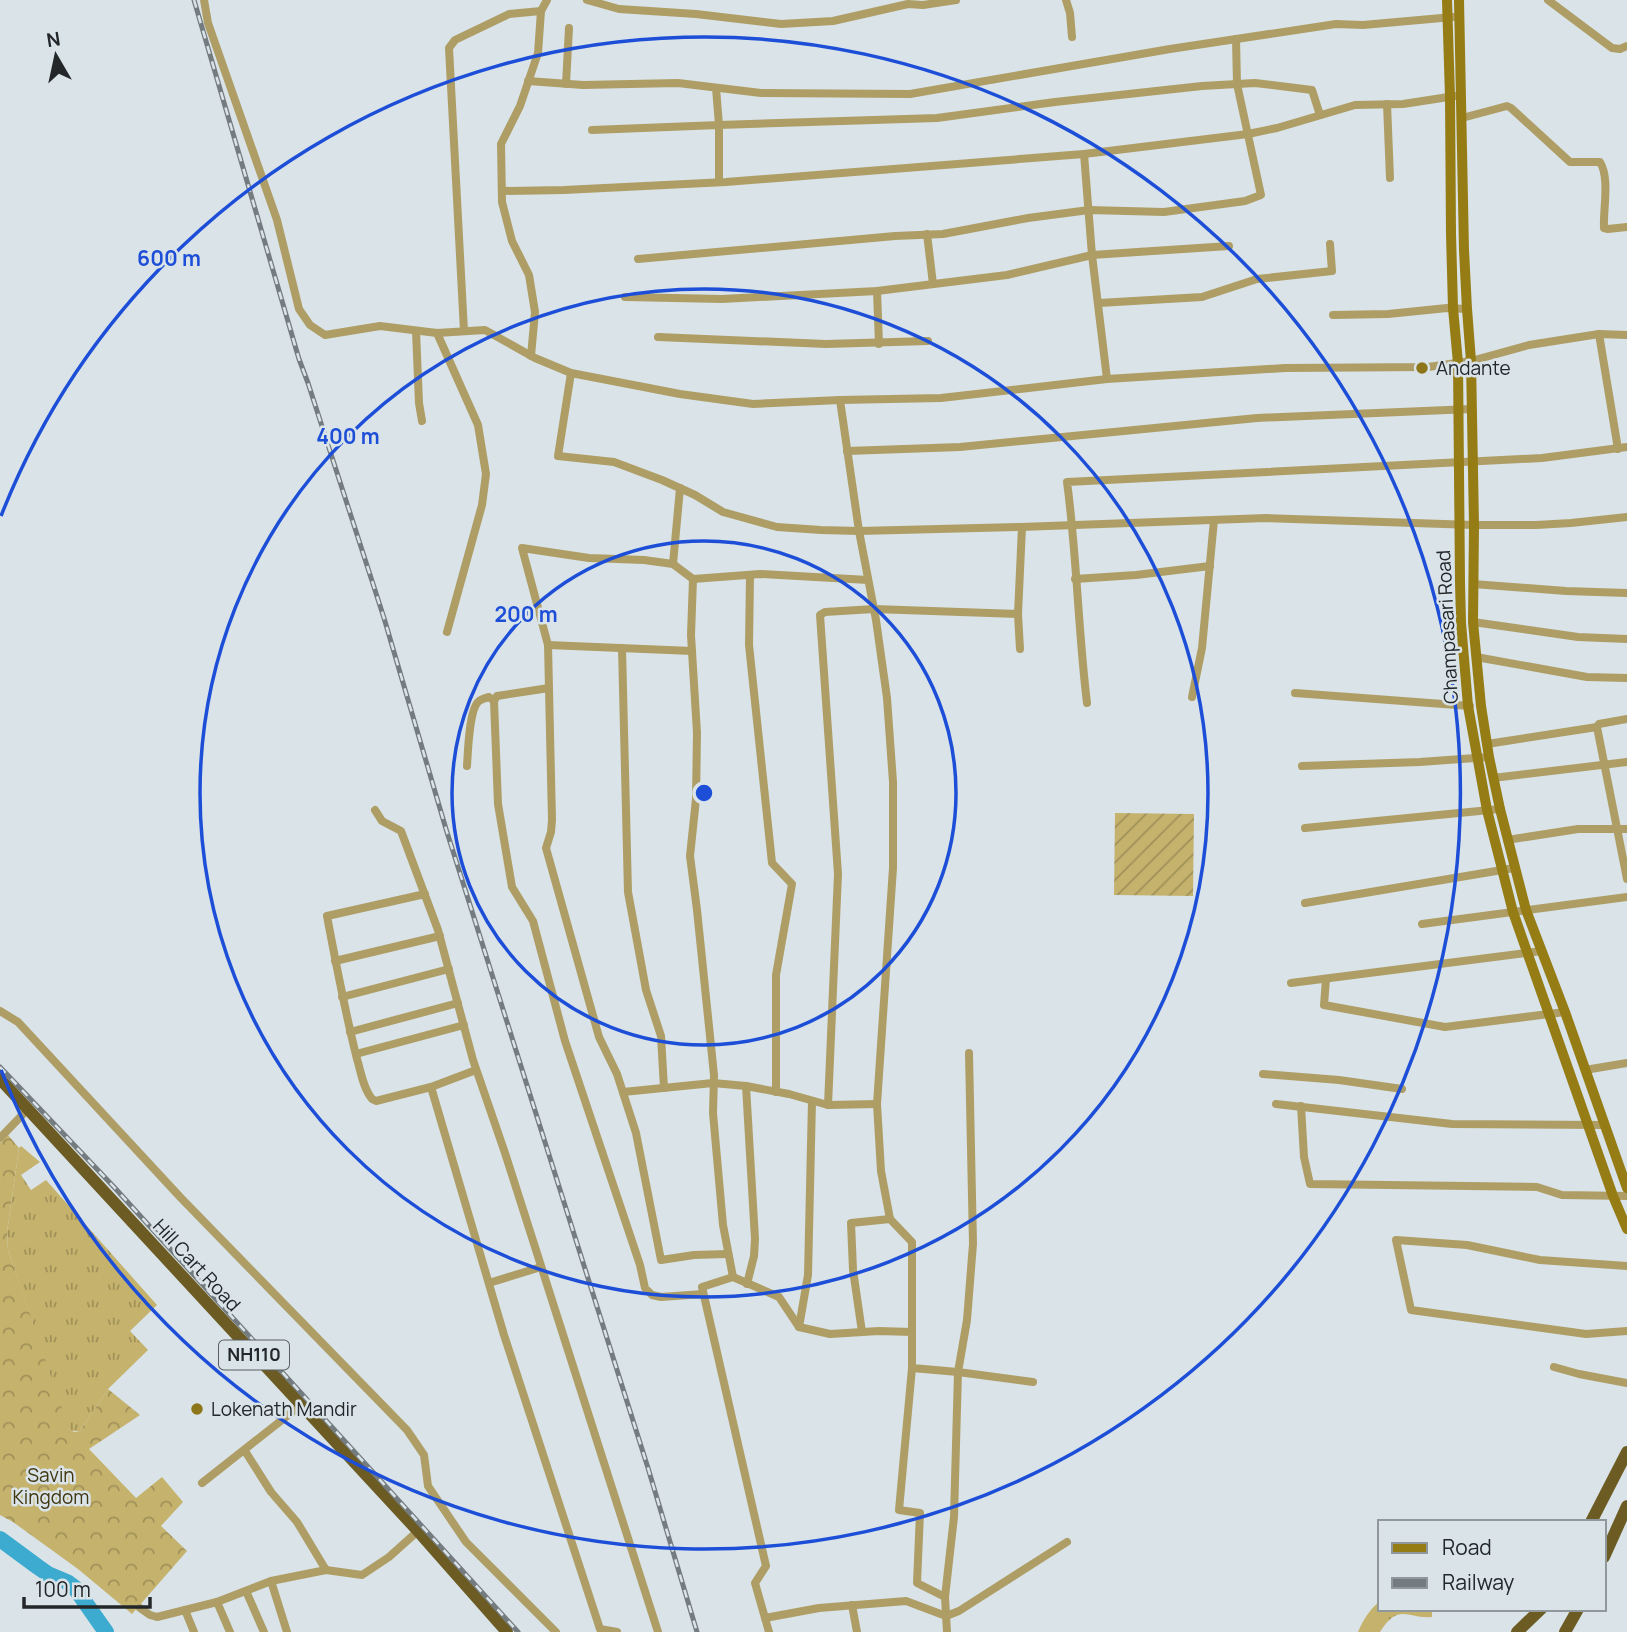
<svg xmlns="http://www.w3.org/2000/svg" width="1627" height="1632" viewBox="0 0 1627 1632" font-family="Manrope,sans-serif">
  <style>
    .grass { fill: url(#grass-tufts) }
    .forest { fill: url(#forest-crowns) }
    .garden { fill: url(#garden-furrows) }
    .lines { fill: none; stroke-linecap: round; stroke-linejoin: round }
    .river { stroke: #3dabcf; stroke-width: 16 }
    .minor { stroke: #ae9e66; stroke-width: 8 }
    .secondary { stroke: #957c14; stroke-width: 10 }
    .trunk { stroke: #6c5c24; stroke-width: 12 }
    .rail-casing { stroke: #757c7f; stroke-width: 5 }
    .rail { stroke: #d9e3e8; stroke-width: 2.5; stroke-dasharray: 8; stroke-linecap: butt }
    .ring { fill: none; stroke: #1d4ed8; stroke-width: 3.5 }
    .poi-dot { fill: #8d761a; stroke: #d9e3e8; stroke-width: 2.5 }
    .labels { text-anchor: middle; stroke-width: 5; stroke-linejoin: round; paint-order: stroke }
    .shield { fill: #d9e3e8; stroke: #5a5f62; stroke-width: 2 }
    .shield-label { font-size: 18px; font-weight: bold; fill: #232729 }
    .poi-label { font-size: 19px; fill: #232729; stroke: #d9e3e8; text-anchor: start }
    .street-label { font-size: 19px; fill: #232729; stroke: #d9e3e8 }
    .park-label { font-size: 19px; fill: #403610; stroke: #d9e3e8 }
    .centre { fill: #1d4ed8; stroke: #d9e3e8; stroke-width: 3.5 }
    .ring-label { font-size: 21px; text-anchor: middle; font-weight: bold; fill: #1d4ed8; stroke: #d9e3e8; stroke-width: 5; stroke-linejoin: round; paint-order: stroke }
  </style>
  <defs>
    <pattern id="grass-tufts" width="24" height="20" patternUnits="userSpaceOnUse" patternTransform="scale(1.75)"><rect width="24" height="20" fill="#c5b26c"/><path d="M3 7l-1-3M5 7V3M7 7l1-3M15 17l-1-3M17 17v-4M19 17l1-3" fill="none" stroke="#a09159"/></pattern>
    <pattern id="forest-crowns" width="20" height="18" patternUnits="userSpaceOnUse" patternTransform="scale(1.75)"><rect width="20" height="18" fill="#c5b26c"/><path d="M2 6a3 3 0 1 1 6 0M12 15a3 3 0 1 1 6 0" fill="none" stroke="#a09159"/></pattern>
    <pattern id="garden-furrows" width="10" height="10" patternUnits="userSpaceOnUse" patternTransform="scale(1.75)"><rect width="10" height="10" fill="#c5b26c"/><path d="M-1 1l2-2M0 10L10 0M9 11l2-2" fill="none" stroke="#a09159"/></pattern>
  </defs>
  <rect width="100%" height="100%" fill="#d9e3e8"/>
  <g class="grass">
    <polygon points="21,1146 40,1162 21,1175 31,1190 46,1180 157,1305 130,1331 148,1350 108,1389 80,1431 71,1431 67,1426 8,1250 7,1232 19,1148"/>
    <path d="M1380 1601V1609H1432V1617C1407 1619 1399 1602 1380 1632H1358C1363 1620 1370 1609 1380 1601Z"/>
  </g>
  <polygon class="forest" points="8,1135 19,1148 7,1232 8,1250 69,1429 74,1432 80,1431 108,1389 140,1415 89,1449 136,1498 162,1477 183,1502 161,1526 187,1551 132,1614 78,1569 13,1522 0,1515 0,1143"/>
  <polygon class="garden" points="1115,813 1194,814 1193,896 1114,895"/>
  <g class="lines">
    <polyline class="river" points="0,1539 38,1567 48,1574 67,1582 75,1588 106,1632"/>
    <g class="minor">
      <polyline points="204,0 208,23 277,220 299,309 310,325 325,335 380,326 437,333 485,330 535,358 571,373 680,394 753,404 840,400 941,398 1107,379 1285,368 1428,367 1471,361 1529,345 1599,334 1627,335"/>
      <polyline points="587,0 619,9 696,14 781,24 833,21 908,4 923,5 956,0"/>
      <polyline points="1066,0 1070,13 1072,37"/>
      <polyline points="1548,0 1612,48 1620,49 1627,46"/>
      <polyline points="528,81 583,85 678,83 761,93 910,94 1170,49 1336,24 1363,25 1453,17"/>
      <polyline points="566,84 569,28"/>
      <polyline points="1387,104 1390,178"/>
      <path d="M1462 118 1507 106 1511 108 1570 162H1600C1610 178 1603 209 1604 228L1608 229 1627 227"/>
      <polyline points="592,130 719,125 716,88"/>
      <polyline points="1084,154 1092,255 1107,379"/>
      <polyline points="719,182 719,125 937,118 1055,102 1202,86 1255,83 1312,90 1320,115"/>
      <polyline points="502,191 564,190 726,182 1084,154 1248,134 1277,128 1355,105 1403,104 1455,96"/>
      <polyline points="927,234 933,284"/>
      <polyline points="638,259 895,236 943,234 1028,218 1089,210 1164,212 1245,201 1261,195 1237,84 1236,39"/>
      <polyline points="877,291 879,344"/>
      <polyline points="625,297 722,299 877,291 1007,275 1092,255 1229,246"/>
      <polyline points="1099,303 1202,297 1257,279 1332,271 1330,244"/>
      <polyline points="1333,315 1388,314 1447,308 1467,309"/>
      <polyline points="416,331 419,403 422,421"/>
      <polyline points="464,331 449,48 455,40 509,14 541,11"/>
      <polyline points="437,333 478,425 486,474 482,505 447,632"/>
      <polyline points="1599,334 1618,449"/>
      <polyline points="658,337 826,344 928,341"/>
      <polyline points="531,356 535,312 529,275 512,241 502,202 501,144 520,106 538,53 541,11 547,0"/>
      <polyline points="571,373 558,456 614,462 662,480 695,495 723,512 777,527 821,530 859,531 1021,527 1266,518 1474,525 1536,525 1571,523 1627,517"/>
      <polyline points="840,400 859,531 876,620 887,698 893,782 893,868 877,1104 881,1171 890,1219 912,1242 912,1332"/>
      <polyline points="847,451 960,447 1257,418 1471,409"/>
      <polyline points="673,564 680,488"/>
      <polyline points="750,575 749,645 772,863 792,884 776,975 776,1092"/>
      <polyline points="693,579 673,564 644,560 589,558 522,548 548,645 552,820 551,832 546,848 599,1037 617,1074 636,1133 661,1260 694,1255 727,1254"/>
      <polyline points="1075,579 1136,575 1210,566"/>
      <polyline points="1473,584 1566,591 1627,593"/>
      <polyline points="1018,614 1020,649"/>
      <polyline points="1473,622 1578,637 1627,639"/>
      <polyline points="548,645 692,651"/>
      <polyline points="622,648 628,892 646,990 661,1036 664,1088"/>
      <polyline points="1476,657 1587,677 1627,678"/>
      <polyline points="549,688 497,696 494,701 498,804 512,887 533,921 565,1041 640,1265 645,1288 652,1295 661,1297 703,1294"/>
      <polyline points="1295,693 1470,706"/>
      <polyline points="1192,697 1202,648 1214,520"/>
      <path d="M1087 703C1078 630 1077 556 1067 482L1542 458 1627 447"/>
      <polyline points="1627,719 1599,724 1597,727 1627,879"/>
      <polyline points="1487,744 1597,727"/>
      <path d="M467 766C468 752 469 711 478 702 481 699 485 698 489 697L494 701"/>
      <polyline points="1302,766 1420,762 1489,757"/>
      <polyline points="1493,778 1627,762"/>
      <polyline points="375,810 382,821 401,831 438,930 473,1060 505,1153 658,1632"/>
      <polyline points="1305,828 1500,809"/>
      <polyline points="1507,840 1578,829 1627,829"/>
      <path d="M425 894 327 916C336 964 345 1012 357 1059 361 1072 363 1088 372 1099L376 1101 431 1087 504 1335 600 1629 617 1632"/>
      <polyline points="1305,903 1514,868"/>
      <polyline points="1422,924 1627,897"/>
      <polyline points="335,961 440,936"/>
      <polyline points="1326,979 1324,1005 1445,1027 1565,1012"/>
      <polyline points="1291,983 1542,951"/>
      <polyline points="342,997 449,969"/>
      <polyline points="0,1011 18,1022 181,1198 407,1430 424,1455 428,1486 466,1542 556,1632"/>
      <polyline points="350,1032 458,1003"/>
      <polyline points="969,1053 973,1244 967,1320 958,1372 1033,1382"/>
      <polyline points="356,1054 464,1025"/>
      <polyline points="1585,1070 1627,1063"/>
      <polyline points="1263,1074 1339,1080 1402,1089"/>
      <polyline points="746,1086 755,1239 754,1256 747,1284"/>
      <polyline points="431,1087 476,1070"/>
      <polyline points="623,1092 713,1083 746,1086 789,1094 828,1105 877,1104"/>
      <polyline points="1276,1104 1452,1124 1605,1125"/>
      <polyline points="828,1105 838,874 820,615 825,612 874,609 1018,614 1022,527"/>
      <polyline points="1301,1106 1304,1157 1310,1184 1537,1187 1562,1195 1627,1196"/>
      <polyline points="0,1138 28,1109"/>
      <polyline points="1627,1266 1540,1260 1467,1245 1396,1240 1411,1310 1586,1334 1627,1331"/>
      <polyline points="733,1277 723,1225 713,1113 714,1075 697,910 690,856 696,799 697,733 691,635 693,579 760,574 868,580"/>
      <polyline points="489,1283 541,1267"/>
      <polyline points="799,1327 808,1275 812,1101"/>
      <polyline points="862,1332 853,1270 851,1223 890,1219"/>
      <polyline points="1554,1367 1579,1374 1627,1383"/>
      <polyline points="912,1368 899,1510 920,1513 917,1583 945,1597"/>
      <polyline points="245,1451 271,1492 297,1522 326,1570"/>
      <polyline points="202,1483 301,1405"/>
      <polyline points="271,1581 287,1632"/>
      <polyline points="246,1591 264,1632"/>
      <polyline points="217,1602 230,1632"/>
      <polyline points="852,1605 857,1632"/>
      <polyline points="140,1608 150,1615 157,1617 217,1602 271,1581 326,1570 362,1575 389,1557 418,1531"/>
      <polyline points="185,1610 194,1632"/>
      <polyline points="765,1618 819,1608 906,1601 946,1616 959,1611 1067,1542"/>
      <polyline points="769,1632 755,1583 766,1566 702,1287 733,1277 779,1297 799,1327 830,1334 879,1331 912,1332 912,1368 958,1372 954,1517 945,1597 947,1632"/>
    </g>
    <g class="secondary">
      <polyline points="1447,0 1450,96 1451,234 1453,308 1458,363 1460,582 1461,623 1468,706 1487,810 1513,912 1613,1196 1627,1229"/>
      <polyline points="1459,0 1464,250 1467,309 1471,361 1474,525 1473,622 1481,706 1489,757 1500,809 1526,910 1565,1012 1627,1188"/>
    </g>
    <g class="trunk">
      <polyline points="0,1079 418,1531 507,1632"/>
      <polyline points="1591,1522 1627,1452"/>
      <polyline points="1604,1557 1627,1506"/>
      <polyline points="1517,1632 1541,1609"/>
      <polyline points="1565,1632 1578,1609"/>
    </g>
    <g class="rail-casing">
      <g id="rail">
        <polyline points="194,0 299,359 308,383 384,618 446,829 648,1468 697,1632"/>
        <polyline points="0,1067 114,1187 518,1632"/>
      </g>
    </g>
    <use href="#rail" class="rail"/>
  </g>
  <g class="ring">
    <circle cx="704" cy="793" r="252"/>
    <circle cx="704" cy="793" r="504"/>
    <path d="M1 516A756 756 0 1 1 1 1070"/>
  </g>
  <g class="poi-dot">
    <circle cx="1422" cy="368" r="7"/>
    <circle cx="197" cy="1409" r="7"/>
  </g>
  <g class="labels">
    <rect class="shield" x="219" y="1340.5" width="70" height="29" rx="5"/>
    <g class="shield-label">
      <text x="254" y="1361">NH110</text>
    </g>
    <g class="poi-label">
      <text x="1436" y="375">Andante</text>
      <text x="211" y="1416">Lokenath Mandir</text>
    </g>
    <g class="street-label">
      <text transform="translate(1447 627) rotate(-93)" y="7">Champasari Road</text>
      <text transform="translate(197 1265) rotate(47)" y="7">Hill Cart Road</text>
    </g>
    <g class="park-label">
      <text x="51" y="1482">Savin<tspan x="51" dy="22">Kingdom</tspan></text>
    </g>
  </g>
  <circle cx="704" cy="793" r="10" class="centre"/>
  <g class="ring-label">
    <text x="169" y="266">600 m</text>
    <text x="348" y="444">400 m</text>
    <text x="526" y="622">200 m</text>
  </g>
  <rect x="1378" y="1520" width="228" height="91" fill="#d9e3e8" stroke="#90989c" stroke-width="2"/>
  <rect x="1392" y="1543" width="35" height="10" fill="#957c14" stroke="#90989c" stroke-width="2"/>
  <text x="1442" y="1555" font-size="21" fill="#232729">Road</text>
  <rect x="1392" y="1578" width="35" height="10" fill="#757c7f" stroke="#90989c" stroke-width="2"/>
  <text x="1442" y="1590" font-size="21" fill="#232729">Railway</text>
  <g transform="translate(56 56) rotate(351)" stroke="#d9e3e8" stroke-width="5" paint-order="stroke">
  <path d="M0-5L12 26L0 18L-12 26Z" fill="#232729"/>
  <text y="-10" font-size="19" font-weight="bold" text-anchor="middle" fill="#232729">N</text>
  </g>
  <path d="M24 1597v10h126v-10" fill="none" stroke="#232729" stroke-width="3.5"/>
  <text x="35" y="1597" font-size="21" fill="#232729" stroke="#d9e3e8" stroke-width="5" paint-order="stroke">100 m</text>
</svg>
